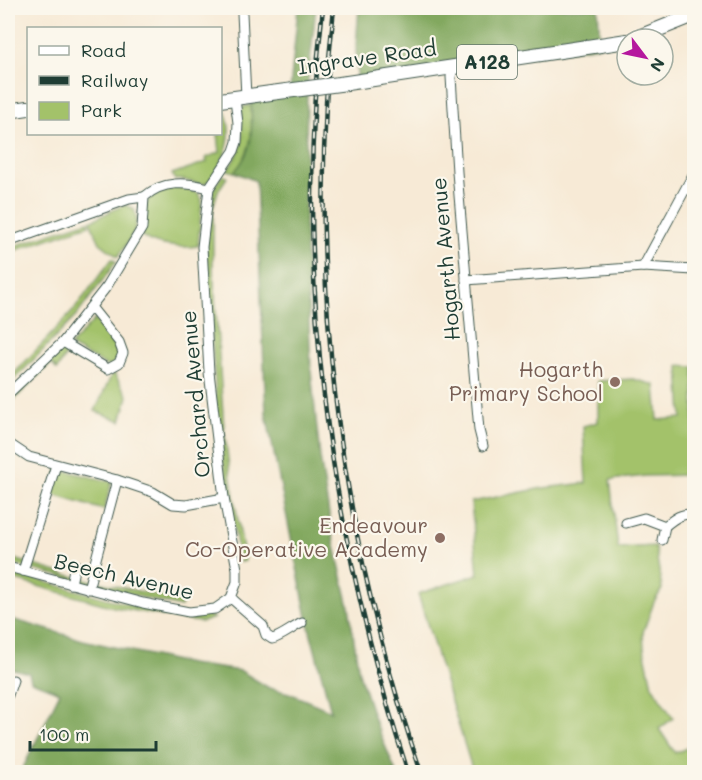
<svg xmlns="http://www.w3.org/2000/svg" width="702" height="780" viewBox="0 0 702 780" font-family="Mali,sans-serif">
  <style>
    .green { fill: #a3c26a; stroke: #61804f; stroke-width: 1.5 }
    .forest { fill: #82a85e; stroke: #507249; stroke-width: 1.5 }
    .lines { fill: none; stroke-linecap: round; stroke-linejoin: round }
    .minor-casing { stroke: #3f574c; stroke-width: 11 }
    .primary-casing { stroke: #3f574c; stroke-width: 16 }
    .minor { stroke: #fff; stroke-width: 9 }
    .primary { stroke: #fff; stroke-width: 14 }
    .rail-casing { stroke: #1f3d34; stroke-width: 4.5 }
    .rail { stroke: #fbf7ec; stroke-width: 2; stroke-dasharray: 7; stroke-linecap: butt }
    .primary-bridge-casing { stroke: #3f574c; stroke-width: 16; stroke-linecap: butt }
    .primary-bridge { stroke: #fff; stroke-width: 14 }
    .education-dot { fill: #8d6e63; stroke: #fbf7ec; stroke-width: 2 }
    .labels { text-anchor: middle; stroke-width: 4.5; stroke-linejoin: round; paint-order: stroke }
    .shield { fill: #fbf7ec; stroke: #61756b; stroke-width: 1.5 }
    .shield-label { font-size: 20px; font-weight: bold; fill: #1f3d34 }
    .street-label { font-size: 21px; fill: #1f3d34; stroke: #fbf7ec }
    .education-label { font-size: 21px; fill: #785e54; stroke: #fbf7ec; text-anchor: end }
  </style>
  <rect width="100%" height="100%" fill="#fbf7ec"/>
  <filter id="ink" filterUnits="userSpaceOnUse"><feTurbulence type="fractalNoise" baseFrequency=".0167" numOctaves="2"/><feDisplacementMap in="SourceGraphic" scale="12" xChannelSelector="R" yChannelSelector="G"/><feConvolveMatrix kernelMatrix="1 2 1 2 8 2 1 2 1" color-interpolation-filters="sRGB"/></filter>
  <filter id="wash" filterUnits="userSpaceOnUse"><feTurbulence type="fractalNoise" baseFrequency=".008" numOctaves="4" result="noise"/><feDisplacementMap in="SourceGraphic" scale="24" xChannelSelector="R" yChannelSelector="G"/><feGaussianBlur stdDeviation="1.35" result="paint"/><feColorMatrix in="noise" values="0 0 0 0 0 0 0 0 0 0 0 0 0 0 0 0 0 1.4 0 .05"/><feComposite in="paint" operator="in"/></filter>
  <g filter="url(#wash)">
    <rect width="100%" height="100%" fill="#f7ead6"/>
    <g class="green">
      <path d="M251 105C252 132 254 151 234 172L227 170C233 161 240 153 242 142 244 130 238 118 243 107Z"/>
      <path d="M221 109H224C236 136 225 162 207 183 196 187 186 177 175 180L172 174 207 162 206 158 220 152 218 134H220Z"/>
      <polygon points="222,175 227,177 218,191 213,207 213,268 224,429 230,474 245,561 240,562 227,489 217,415 206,246 213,190"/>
      <path d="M179 187 198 193 202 200 198 246C183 248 153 247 141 235 145 203 142 193 179 187Z"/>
      <path d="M124 205 133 208C144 225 127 242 118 257L100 243 90 221Z"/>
      <polygon points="88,221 89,225 8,253 8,248"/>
      <polygon points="112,259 116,262 77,315 8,386 8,380 73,311"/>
      <polygon points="95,319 118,351 119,358 109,367 70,346"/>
      <polygon points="63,349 67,353 57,370 51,363 14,400 8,412 8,400 55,350"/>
      <polygon points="679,366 694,367 694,475 646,476 610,480 618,548 655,546 662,589 654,602 643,632 644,649 652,686 673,718 659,729 675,753 694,745 694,772 473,772 418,594 478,574 471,502 543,488 586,483 583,426 598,422 598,381 633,379 655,385 658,420 682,418"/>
      <polygon points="113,372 128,396 121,421 95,411"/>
      <polygon points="58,469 112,482 104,510 50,494"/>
      <polygon points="8,557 67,575 182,601 181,607 8,563"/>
      <polygon points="8,572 142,608 191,616 208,615 214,618 202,622 192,621 114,607 8,578"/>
    </g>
    <g class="forest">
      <path d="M298 8H316L307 89 305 227 311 371 320 457 332 533 349 607 359 673 374 719 396 772H21L60 692 31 681 29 673 8 668V618L83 640 190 664 241 671 269 688 289 693 331 711 309 627 266 414 256 181 234 172C257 148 251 124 251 93L290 90Z"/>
      <polygon points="359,8 598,8 600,46 357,81 356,45"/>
    </g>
  </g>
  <g filter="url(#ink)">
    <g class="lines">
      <g class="minor-casing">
        <g id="minor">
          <polyline points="242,13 246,97"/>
          <polyline points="453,67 451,77 457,172 479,430 483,446"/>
          <path d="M235 99 238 123 237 142 234 151 209 188 202 247 209 372 224 498 237 569V582L231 598 263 626 266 635 272 639C281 637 293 627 302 623"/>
          <polyline points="8,242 129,199 144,197"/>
          <polyline points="643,267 694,173"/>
          <polyline points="466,280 643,267 694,270"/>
          <polyline points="63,342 108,369 119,363 123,353 119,342 91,307"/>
          <path d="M8 394 63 342 107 286 142 228 144 197C163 180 186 182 209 188"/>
          <polyline points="8,443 29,457 117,480 153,492 173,504 186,505 224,498"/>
          <path d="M626 523 644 518 665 526C675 518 681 513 694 514"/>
          <polyline points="662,540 665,526"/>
          <polyline points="8,567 143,603 189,612 215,609 231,598"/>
          <polyline points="23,571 56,465"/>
          <polyline points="71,584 75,564"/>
          <polyline points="88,589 117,480"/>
          <polyline points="8,695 13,680"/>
        </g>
      </g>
      <g class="primary-casing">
        <g id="primary">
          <polyline points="634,39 694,15"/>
          <polyline points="347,83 627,41"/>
          <polyline points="220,100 271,93"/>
          <polyline points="8,111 28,108"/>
        </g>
      </g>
      <use href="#minor" class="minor"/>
      <use href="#primary" class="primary"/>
      <g class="rail-casing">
        <g id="rail">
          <path d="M323 8C292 265 328 527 408 772"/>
          <path d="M334 8C305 265 337 528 421 772"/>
        </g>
      </g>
      <use href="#rail" class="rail"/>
      <g class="primary-bridge-casing">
        <polyline id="primary-bridge" points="271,93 347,83"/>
      </g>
      <use href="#primary-bridge" class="primary-bridge"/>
    </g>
  </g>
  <g class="education-dot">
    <circle cx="615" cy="382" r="6"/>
    <circle cx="440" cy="538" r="6"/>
  </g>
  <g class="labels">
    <rect class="shield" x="457" y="45" width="60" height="34" rx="4.5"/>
    <g class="shield-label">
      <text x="487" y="69">A128</text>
    </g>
    <g class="street-label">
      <text transform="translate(367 58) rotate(-8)" y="7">Ingrave Road</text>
      <text transform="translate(446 259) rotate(-95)" y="7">Hogarth Avenue</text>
      <text transform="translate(196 394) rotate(-95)" y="7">Orchard Avenue</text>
      <text transform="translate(124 577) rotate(13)" y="7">Beech Avenue</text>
    </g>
    <g class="education-label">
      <text x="603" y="377">Hogarth<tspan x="603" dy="24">Primary School</tspan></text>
      <text x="428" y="533">Endeavour<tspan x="428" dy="24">Co-Operative Academy</tspan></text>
    </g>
  </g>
  <rect width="702" height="780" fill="none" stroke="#fbf7ec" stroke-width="30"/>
  <rect x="27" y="27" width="195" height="108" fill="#fbf7ec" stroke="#a3ada2" stroke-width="1.5"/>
  <rect x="39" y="46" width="30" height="9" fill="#ffffff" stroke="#a3ada2" stroke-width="1.5"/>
  <text x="81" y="57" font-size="18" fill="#1f3d34">Road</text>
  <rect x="39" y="76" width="30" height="9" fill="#1f3d34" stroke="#a3ada2" stroke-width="1.5"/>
  <text x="81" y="87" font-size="18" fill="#1f3d34">Railway</text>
  <rect x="39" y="102" width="30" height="18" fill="#a3c26a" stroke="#a3ada2" stroke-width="1.5"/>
  <text x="81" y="117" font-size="18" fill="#1f3d34">Park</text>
  <g transform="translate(645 57) rotate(122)"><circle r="28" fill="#fbf7ec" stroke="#a3ada2" stroke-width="1.5"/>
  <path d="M0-4.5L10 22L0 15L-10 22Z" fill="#b5179e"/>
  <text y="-9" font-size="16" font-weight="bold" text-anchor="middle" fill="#1f3d34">N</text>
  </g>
  <path d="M30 741v9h126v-9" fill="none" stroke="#1f3d34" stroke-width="3"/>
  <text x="39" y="741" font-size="18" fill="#1f3d34" stroke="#fbf7ec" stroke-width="4.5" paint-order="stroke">100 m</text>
</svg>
